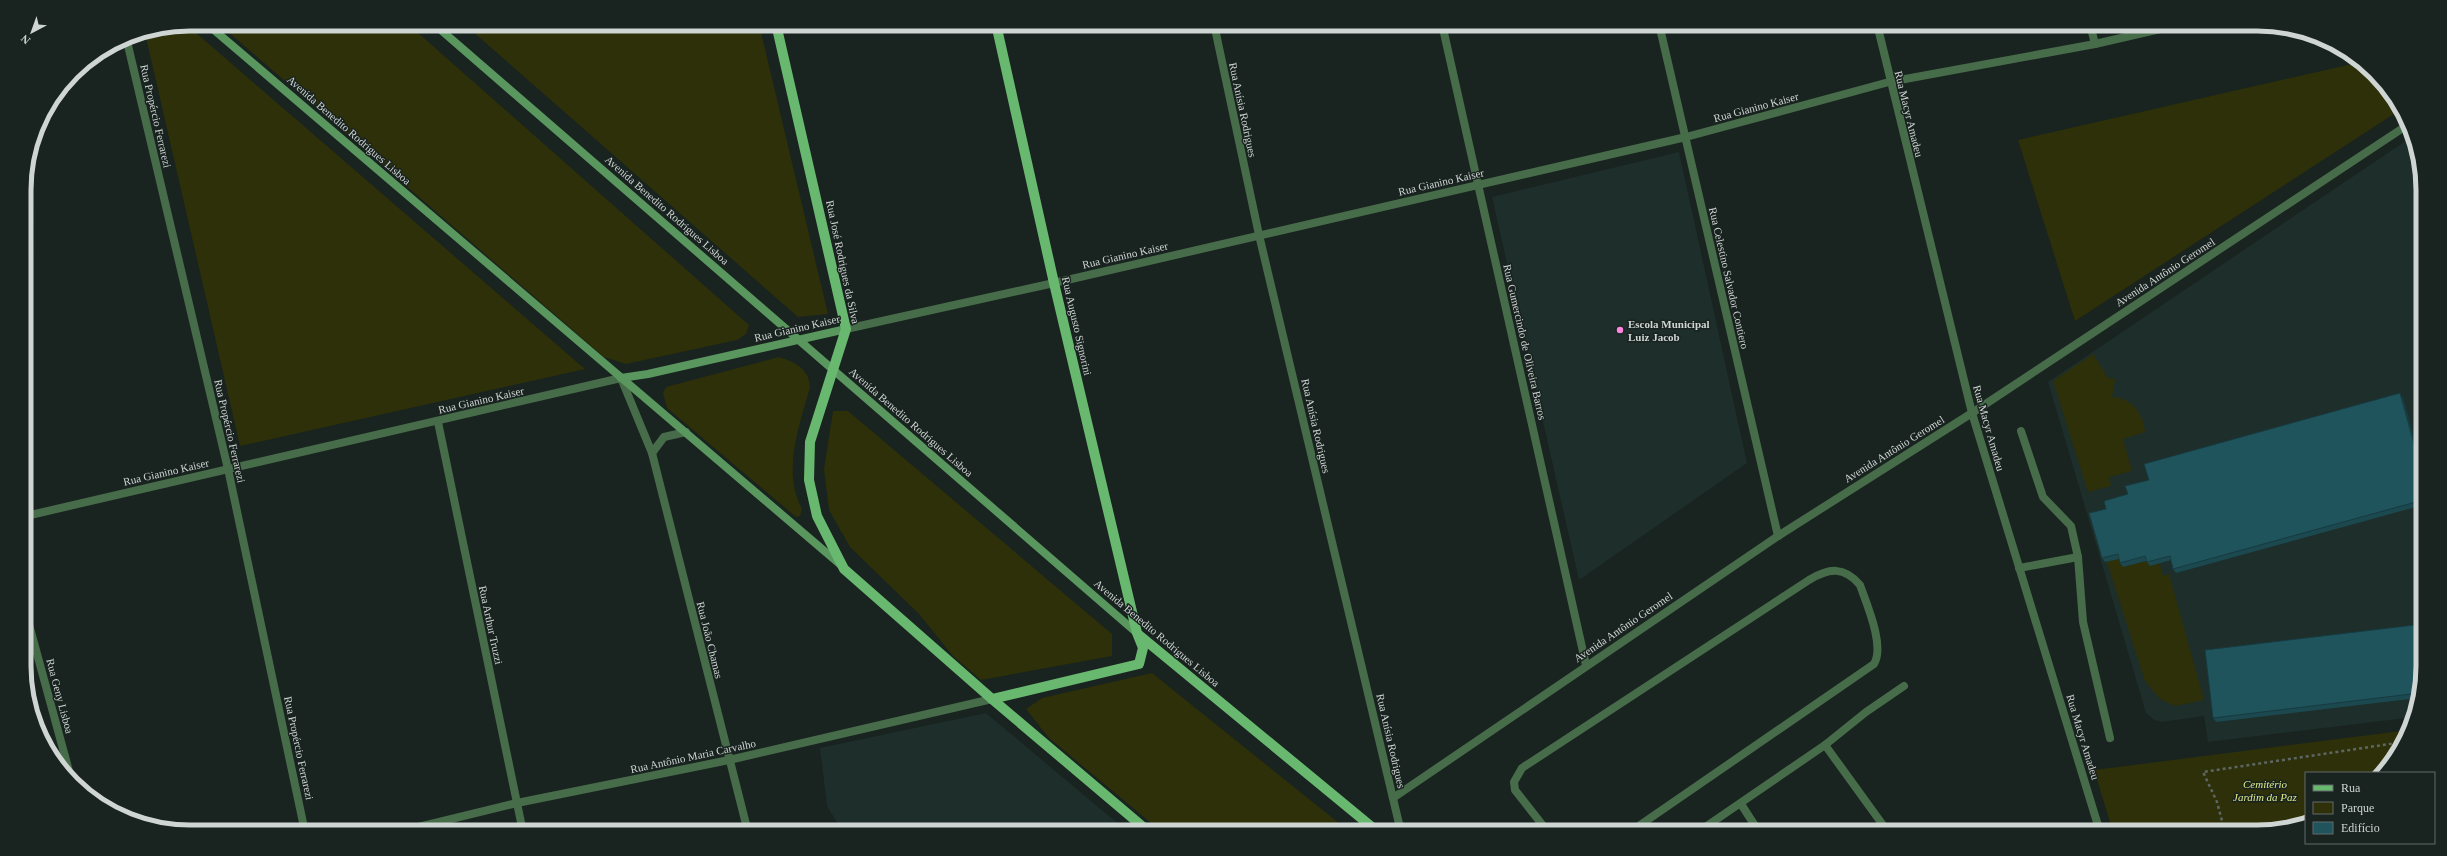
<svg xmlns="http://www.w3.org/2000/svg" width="2447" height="856" viewBox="0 0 2447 856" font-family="'Times New Roman',serif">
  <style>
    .built { fill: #1e2e2a }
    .green { fill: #2d3008 }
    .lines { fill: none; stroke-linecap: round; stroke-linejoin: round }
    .path { stroke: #5e6663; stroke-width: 2.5; stroke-dasharray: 3 3; stroke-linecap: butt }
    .lane { stroke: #476c49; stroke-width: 8 }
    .street { stroke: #476c49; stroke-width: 8 }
    .secondary { stroke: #5a975f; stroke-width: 8 }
    .primary { stroke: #69b870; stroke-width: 10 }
    .wall { fill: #1c484f }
    .shaded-wall { fill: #163b40 }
    .building { fill: #20545c; stroke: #163b40 }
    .poi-dot { fill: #fe85e0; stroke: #192320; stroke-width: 1.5 }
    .labels { text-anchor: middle; stroke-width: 3; stroke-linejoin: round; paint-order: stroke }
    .street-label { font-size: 11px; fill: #cfd5d3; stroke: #192320 }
    .poi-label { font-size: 11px; font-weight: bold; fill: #cfd5d3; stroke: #192320; text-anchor: start }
    .park-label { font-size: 11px; font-style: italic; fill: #e0eb89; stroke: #192320 }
    .rim { fill: none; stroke: #cfd5d3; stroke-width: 5 }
  </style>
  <rect width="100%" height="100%" fill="#192320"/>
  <g class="built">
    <polygon points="2413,136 2422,168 2423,666 2415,717 2208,742 2204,716 2162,722 2154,720 2146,713 2048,382"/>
    <polygon points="1679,152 1747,463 1579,580 1492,197"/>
    <polygon points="986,713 1128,832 843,832 827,806 820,748"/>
  </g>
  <g class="green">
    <polygon points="219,24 408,24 749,325 746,334 737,340 626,364 604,357"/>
    <polygon points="464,24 759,24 828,314 798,317"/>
    <polygon points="187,25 585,369 240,446 145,33"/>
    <polygon points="2361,62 2382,81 2400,110 2075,321 2018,140"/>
    <path d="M2093 354 2108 378 2115 379 2112 397C2132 398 2143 413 2145 432L2123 439 2132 471 2109 477 2111 486 2088 492 2053 381Z"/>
    <path d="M779 357C795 362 810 369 810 388 799 426 782 471 802 509L800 516 796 517 667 408 663 393 666 387Z"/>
    <polygon points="833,411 848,411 1112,634 1112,656 981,680 953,656 919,614 850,547 829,510 824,469"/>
    <polygon points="2155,548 2163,576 2169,574 2204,700 2175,706 2160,699 2145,681 2105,556"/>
    <polygon points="1152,673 1350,832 1162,832 1049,738 1026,709 1042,698"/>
    <polygon points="2409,730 2395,759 2381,773 2306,773 2306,824 2268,832 2113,832 2094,770"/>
  </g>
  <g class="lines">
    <polyline class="path" points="2225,832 2217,802 2203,772 2403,742"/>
    <g class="lane">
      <polyline points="2021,431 2043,497 2071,526 2078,557"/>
      <polyline points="2019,568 2078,557 2083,622 2110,738"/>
      <polyline points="1825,745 1866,712 1904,686"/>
      <polyline points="1741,804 1759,832"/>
      <path d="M1548 832 1515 790 1514 782 1522 768 1809 580C1829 568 1844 566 1860 585 1867 605 1885 646 1874 664L1630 832"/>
      <polyline points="1698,832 1825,745 1888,832"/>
    </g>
    <g class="street">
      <polyline points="1214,24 1259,235 1401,832"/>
      <polyline points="1442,24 1586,665"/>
      <polyline points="1659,24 1778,536"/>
      <polyline points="1877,24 1972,413 2100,832"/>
      <polyline points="2090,24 2095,44"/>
      <polyline points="126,37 228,469 305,832"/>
      <polyline points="846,329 1054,283 1686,137 1889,82 2095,44 2182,24"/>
      <polyline points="438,422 523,832"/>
      <polyline points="652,453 664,437 686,432"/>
      <polyline points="26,516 621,378 652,453 748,832"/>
      <polyline points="27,617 72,782"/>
      <polyline points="1393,798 1778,536 1972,413 2409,124"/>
      <polyline points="398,832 517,803 729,760 992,699"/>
    </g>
    <g class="secondary">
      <polyline points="207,24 842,566"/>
      <polyline points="434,24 1137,633"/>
      <polyline points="621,378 648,374 846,329"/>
    </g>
    <g class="primary">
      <polyline points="776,24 846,329 810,442 809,480 817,516 844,569 992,699 1149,832"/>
      <polyline points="1139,635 1378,832"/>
      <polyline points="992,699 1139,664 1143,648 1137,633 1054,283 996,24"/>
    </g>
  </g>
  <g class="wall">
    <polygon points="2403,398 2422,466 2423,505 2176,573 2173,569 2171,560 2150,566 2146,561 2123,567 2120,563 2119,559 2105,562 2102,558 2106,509 2149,480"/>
    <polygon points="2423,666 2418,698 2216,722 2213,718"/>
  </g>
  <polygon class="shaded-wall" points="2400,393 2403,398 2422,466 2422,473"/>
  <g class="building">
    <polygon points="2400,393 2422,473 2423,500 2173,569 2170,556 2147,562 2145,556 2120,563 2118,554 2102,558 2089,513 2106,509 2104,501 2128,494 2125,486 2149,480 2144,464"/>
    <polygon points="2423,624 2423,666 2419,693 2213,718 2205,650"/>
  </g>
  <circle class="poi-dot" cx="1620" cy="330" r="4"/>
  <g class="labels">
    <g class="street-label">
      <text transform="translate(1756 107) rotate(-15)" y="4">Rua Gianino Kaiser</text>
      <text transform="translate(1243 110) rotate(78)" y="4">Rua Anísia Rodrigues</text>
      <text transform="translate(1909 114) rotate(76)" y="4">Rua Macyr Amadeu</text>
      <text transform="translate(156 116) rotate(77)" y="4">Rua Propércio Ferrarezi</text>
      <text transform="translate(349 130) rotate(41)" y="4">Avenida Benedito Rodrigues Lisboa</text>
      <text transform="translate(1441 182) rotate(-13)" y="4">Rua Gianino Kaiser</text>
      <text transform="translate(667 210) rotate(41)" y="4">Avenida Benedito Rodrigues Lisboa</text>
      <text transform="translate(1125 255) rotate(-13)" y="4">Rua Gianino Kaiser</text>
      <text transform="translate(843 262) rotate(78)" y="4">Rua José Rodrigues da Silva</text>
      <text transform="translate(2165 272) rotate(-33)" y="4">Avenida Antônio Geromel</text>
      <text transform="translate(1729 278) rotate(77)" y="4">Rua Celestino Salvador Contiero</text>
      <text transform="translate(1077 326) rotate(77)" y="4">Rua Augusto Signorini</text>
      <text transform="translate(797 328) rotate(-13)" y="4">Rua Gianino Kaiser</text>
      <text transform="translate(1525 342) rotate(77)" y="4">Rua Gumercindo de Oliveira Barros</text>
      <text transform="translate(481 400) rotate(-13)" y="4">Rua Gianino Kaiser</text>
      <text transform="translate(911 422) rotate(41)" y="4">Avenida Benedito Rodrigues Lisboa</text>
      <text transform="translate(1316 426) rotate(77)" y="4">Rua Anísia Rodrigues</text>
      <text transform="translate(1989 428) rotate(74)" y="4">Rua Macyr Amadeu</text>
      <text transform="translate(230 431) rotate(77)" y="4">Rua Propércio Ferrarezi</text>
      <text transform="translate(1894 449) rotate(-32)" y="4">Avenida Antônio Geromel</text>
      <text transform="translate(166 472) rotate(-13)" y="4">Rua Gianino Kaiser</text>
      <text transform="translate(491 625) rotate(78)" y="4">Rua Arthur Truzzi</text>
      <text transform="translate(1623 627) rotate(-34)" y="4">Avenida Antônio Geromel</text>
      <text transform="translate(1157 633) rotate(40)" y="4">Avenida Benedito Rodrigues Lisboa</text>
      <text transform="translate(710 640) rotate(76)" y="4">Rua João Chamas</text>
      <text transform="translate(60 696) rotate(75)" y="4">Rua Geny Lisboa</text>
      <text transform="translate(2083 737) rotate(73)" y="4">Rua Macyr Amadeu</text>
      <text transform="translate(1391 741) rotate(77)" y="4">Rua Anísia Rodrigues</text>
      <text transform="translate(299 748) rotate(78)" y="4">Rua Propércio Ferrarezi</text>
      <text transform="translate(693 756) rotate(-12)" y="4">Rua Antônio Maria Carvalho</text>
    </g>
    <g class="poi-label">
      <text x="1628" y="328">Escola Municipal<tspan x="1628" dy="13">Luiz Jacob</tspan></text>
    </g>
    <g class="park-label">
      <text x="2265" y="788">Cemitério<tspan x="2265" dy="13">Jardim da Paz</tspan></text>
    </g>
  </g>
  <path d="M0 0H2447V856H0ZM190 31H2257A159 159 0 0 1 2416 190V666A159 159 0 0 1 2257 825H190A159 159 0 0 1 31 666V190A159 159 0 0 1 190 31Z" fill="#192320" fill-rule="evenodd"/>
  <path class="rim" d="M190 31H2257A159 159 0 0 1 2416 190V666A159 159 0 0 1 2257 825H190A159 159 0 0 1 31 666V190A159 159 0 0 1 190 31Z"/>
  <rect x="2305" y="772" width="130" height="72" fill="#192320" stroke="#626a68"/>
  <rect x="2313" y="785" width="20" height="6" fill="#69b870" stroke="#626a68"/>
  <text x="2341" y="792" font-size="12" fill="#cfd5d3">Rua</text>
  <rect x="2313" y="802" width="20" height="12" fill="#2d3008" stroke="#626a68"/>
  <text x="2341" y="812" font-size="12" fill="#cfd5d3">Parque</text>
  <rect x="2313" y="822" width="20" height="12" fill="#20545c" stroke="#626a68"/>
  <text x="2341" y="832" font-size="12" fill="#cfd5d3">Edifício</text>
  <g transform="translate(32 32) rotate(221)" stroke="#192320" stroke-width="3" paint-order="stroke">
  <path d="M0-3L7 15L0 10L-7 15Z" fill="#cfd5d3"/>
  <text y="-6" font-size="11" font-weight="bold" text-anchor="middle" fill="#cfd5d3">N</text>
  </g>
</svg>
